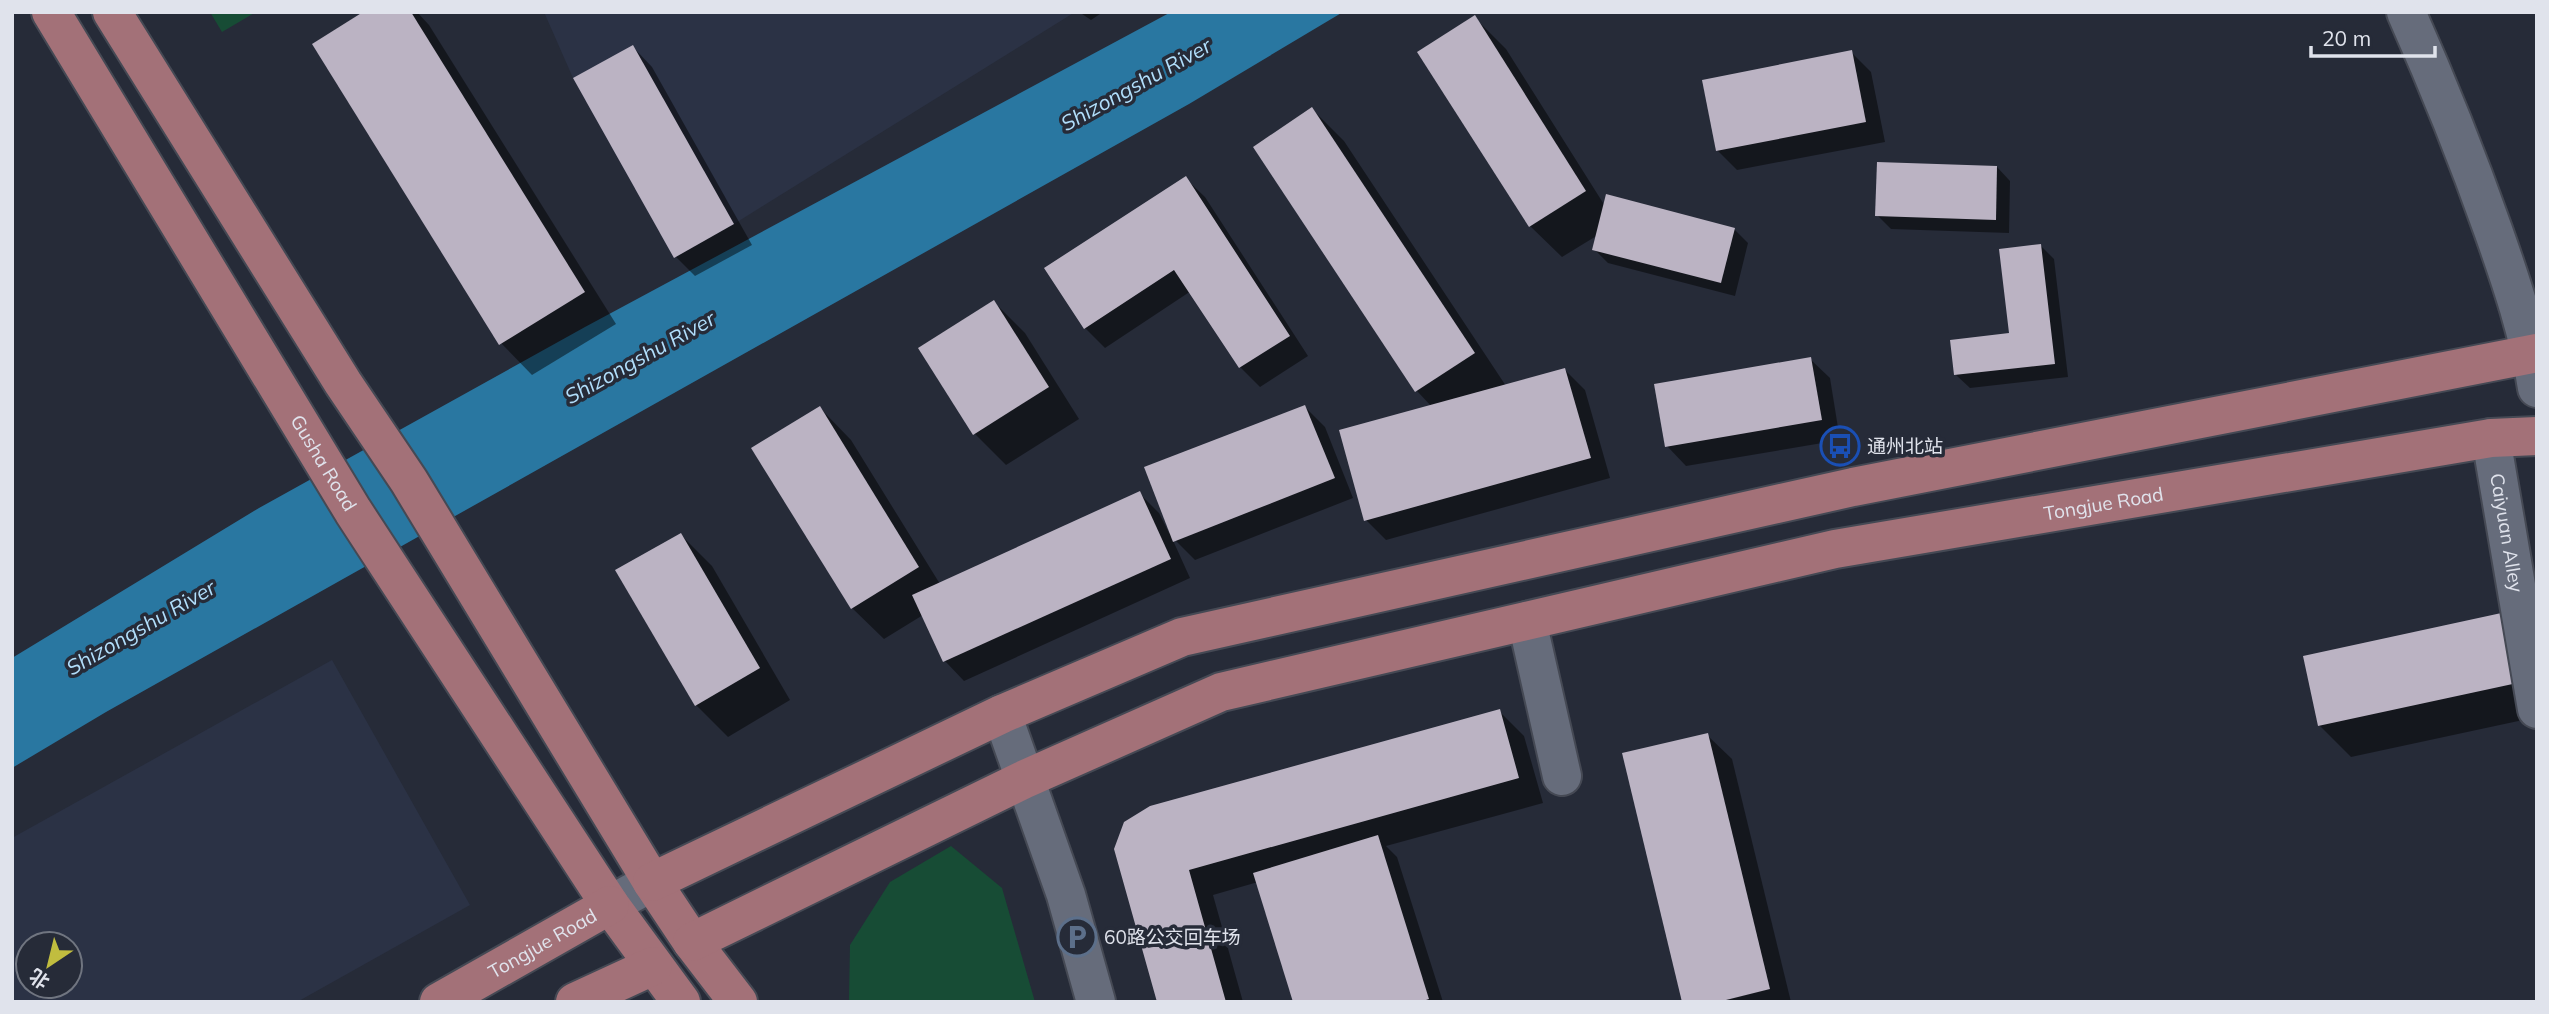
<svg xmlns="http://www.w3.org/2000/svg" width="2549" height="1014" viewBox="0 0 2549 1014" font-family="Mulish,'Noto Sans SC',sans-serif">
  <style>
    .built { fill: #2b3245; fill-rule: evenodd }
    .green { fill: #174c35 }
    .water { fill: #2977a1 }
    .shadow { fill: #0007 }
    .building { fill: #bbb3c3 }
    .lines { fill: none; stroke-linecap: round; stroke-linejoin: round }
    .minor-casing { stroke: #454954; stroke-width: 42 }
    .major-casing { stroke: #454954; stroke-width: 42 }
    .minor { stroke: #666c7b; stroke-width: 38 }
    .major { stroke: #a37178; stroke-width: 38 }
    .labels { text-anchor: middle; stroke-width: 7; stroke-linejoin: round; paint-order: stroke }
    .poi-label { font-size: 19px; fill: #e0e3ec; stroke: #262b38; text-anchor: start }
    .street-label { font-size: 19px; fill: #e0e3ec; stroke: #262b38 }
    .water-label { font-size: 21px; font-style: italic; fill: #b1defb; stroke: #262b38 }
  </style>
  <rect width="100%" height="100%" fill="#262b38"/>
  <g class="built">
    <polygon points="544,12 1075,12 734,224 674,258 573,78"/>
    <path d="M332 660 470 905 297 1002H12V838ZM28 944H70V986H28Z"/>
  </g>
  <g class="green">
    <polygon points="210,12 256,12 222,32"/>
    <polygon points="951,846 1002,888 1035,1002 849,1002 850,945 890,882"/>
  </g>
  <polygon class="water" points="1171,12 1343,12 1189,104 106,712 12,768 12,658 259,508 585,327"/>
  <g class="shadow">
    <polygon points="367,12 417,12 429,25 616,324 532,375 501,343"/>
    <polygon points="1079,12 1103,12 1091,20"/>
    <polygon points="1475,18 1506,49 1605,206 1734,229 1748,243 1735,296 1608,263 1594,249 1598,235 1562,257 1530,226"/>
    <polygon points="633,47 652,67 752,245 695,276 675,256"/>
    <polygon points="1851,52 1871,72 1885,142 1737,170 1717,150"/>
    <polygon points="1312,109 1344,141 1506,386 1565,370 1585,390 1610,478 1386,540 1366,520 1432,407 1417,391 1255,147"/>
    <polygon points="1997,167 2010,181 2009,233 1891,229 1877,215"/>
    <polygon points="1185,178 1205,197 1308,356 1260,387 1240,367 1191,291 1105,348 1085,328"/>
    <polygon points="2041,246 2054,259 2068,377 1970,388 1956,375 2011,334"/>
    <polygon points="994,302 1025,333 1079,419 1006,465 974,433"/>
    <polygon points="1810,359 1830,378 1840,440 1686,466 1667,446"/>
    <polygon points="1305,407 1325,427 1353,498 1195,560 1171,536 1190,578 964,681 945,661 923,615 884,639 852,608 820,408 851,440 940,584 1140,494 1159,513 1169,533 1172,532"/>
    <polygon points="681,535 712,566 790,700 728,737 696,705 618,571"/>
    <polygon points="2506,614 2537,717 2351,757 2319,725"/>
    <polygon points="1499,711 1524,736 1543,803 1386,846 1397,857 1443,1002 1295,1002 1258,882 1213,895 1243,1002 1159,1002 1116,850"/>
    <polygon points="1707,735 1732,759 1791,1002 1683,1002"/>
  </g>
  <g class="building">
    <polygon points="363,12 411,12 585,292 499,345 312,44"/>
    <polygon points="1475,15 1586,191 1529,227 1417,52"/>
    <polygon points="633,45 734,224 674,258 573,78"/>
    <polygon points="1852,50 1866,122 1716,151 1702,80"/>
    <polygon points="1312,107 1475,353 1415,392 1253,147"/>
    <polygon points="1877,162 1997,166 1996,220 1875,216"/>
    <polygon points="1186,176 1290,336 1239,368 1174,270 1084,329 1044,268"/>
    <polygon points="1606,194 1735,228 1721,283 1592,250"/>
    <polygon points="2041,244 2055,364 1954,375 1950,340 2009,333 1999,249"/>
    <polygon points="994,300 1049,387 973,435 918,348"/>
    <polygon points="1811,357 1822,420 1665,447 1654,384"/>
    <polygon points="1565,368 1591,458 1364,521 1339,430"/>
    <polygon points="1305,405 1335,478 1173,542 1144,467"/>
    <polygon points="820,406 919,567 851,609 751,448"/>
    <polygon points="1140,491 1171,559 943,662 912,595"/>
    <polygon points="681,533 760,668 695,706 615,570"/>
    <polygon points="2506,612 2522,682 2318,726 2303,656"/>
    <polygon points="1500,709 1519,778 1189,870 1226,1002 1157,1002 1114,849 1124,822 1150,806"/>
    <polygon points="1708,733 1770,989 1718,1002 1682,1002 1622,753"/>
    <polygon points="1378,835 1429,999 1420,1002 1293,1002 1253,873"/>
  </g>
  <g class="lines">
    <g class="minor-casing">
      <g id="minor">
        <path d="M2406 12C2438 84 2467 156 2493 230 2511 281 2529 334 2537 388"/>
        <path id="s1" d="M2491 438 2537 709"/>
        <polyline points="1527,621 1562,776"/>
        <polyline points="1002,714 1066,895 1096,1002"/>
        <polyline points="610,905 652,882"/>
      </g>
    </g>
    <g class="major-casing">
      <g id="major">
        <path id="s2" d="M51 12 353 511 610 905 681 1002"/>
        <polyline points="112,12 343,383 409,481 652,882 692,942 738,1002"/>
        <polyline points="652,882 1002,714 1182,637 1853,487 2537,353"/>
        <path id="s3" d="M692 942 1023 780 1221 692 1835 549 2491 438 2537 436"/>
        <path id="s4" d="M439 1002 610 905"/>
        <polyline points="575,1002 653,966"/>
      </g>
    </g>
    <use href="#minor" class="minor"/>
    <use href="#major" class="major"/>
  </g>
  <defs>
    <g id="bus-ring" transform="scale(2.0125)"><circle r="9.5" fill="#262b38" stroke="#1a4fb4" stroke-width="1.5"/><path d="M-5-6H5V4H4V6H2V4H-2V6H-4V4H-5ZM-3.5-4V0h7V-4ZM-3.5 1.2v1.5H-2V1.2ZM2 1.2v1.5H3.5V1.2Z" fill="#1a4fb4"/></g>
    <g id="parking-ring" transform="scale(2.0125)"><circle r="9.5" fill="#262b38" stroke="#5c6f8a" stroke-width="1.5"/><path d="M-3.5-5.5H1a3.5 3.5 0 0 1 0 7H-1V5.5H-3.5ZM-1-3.4V-.6H.8a1.4 1.4 0 0 0 0-2.8Z" fill="#5c6f8a"/></g>
  </defs>
  <g fill-rule="evenodd">
    <use href="#bus-ring" x="1840" y="446"/>
    <use href="#parking-ring" x="1077" y="937"/>
  </g>
  <g class="labels">
    <g class="poi-label">
      <text x="1867" y="453">通州北站</text>
      <text x="1104" y="944">60路公交回车场</text>
    </g>
    <g class="street-label">
      <text dy="7" stroke="none"><textPath href="#s2" startOffset="527">Gusha Road</textPath></text>
      <text dy="7" stroke="none"><textPath href="#s3" startOffset="1488">Tongjue Road</textPath></text>
      <text dy="7" stroke="none"><textPath href="#s1" startOffset="96">Caiyuan Alley</textPath></text>
      <text dy="7" stroke="none"><textPath href="#s4" startOffset="119">Tongjue Road</textPath></text>
    </g>
    <g class="water-label">
      <text transform="translate(1136 85) rotate(-29)" y="7">Shizongshu River</text>
      <text transform="translate(640 358) rotate(-29)" y="7">Shizongshu River</text>
      <text transform="translate(141 628) rotate(-30)" y="7">Shizongshu River</text>
    </g>
  </g>
  <rect width="2549" height="1014" fill="none" stroke="#e0e3ec" stroke-width="28"/>
  <g transform="translate(49 965) rotate(215)"><circle r="33" fill="#262b38" stroke="#707580" stroke-width="2"/>
  <path d="M0-5L12 26L0 18L-12 26Z" fill="#c1bd3f"/>
  <text y="-10" font-size="19" font-weight="bold" text-anchor="middle" fill="#e0e3ec">北</text>
  </g>
  <path d="M2311 46v10h124v-10" fill="none" stroke="#e0e3ec" stroke-width="3.5"/>
  <text x="2322" y="46" font-size="21" fill="#e0e3ec" stroke="#262b38" stroke-width="5" paint-order="stroke">20 m</text>
</svg>
